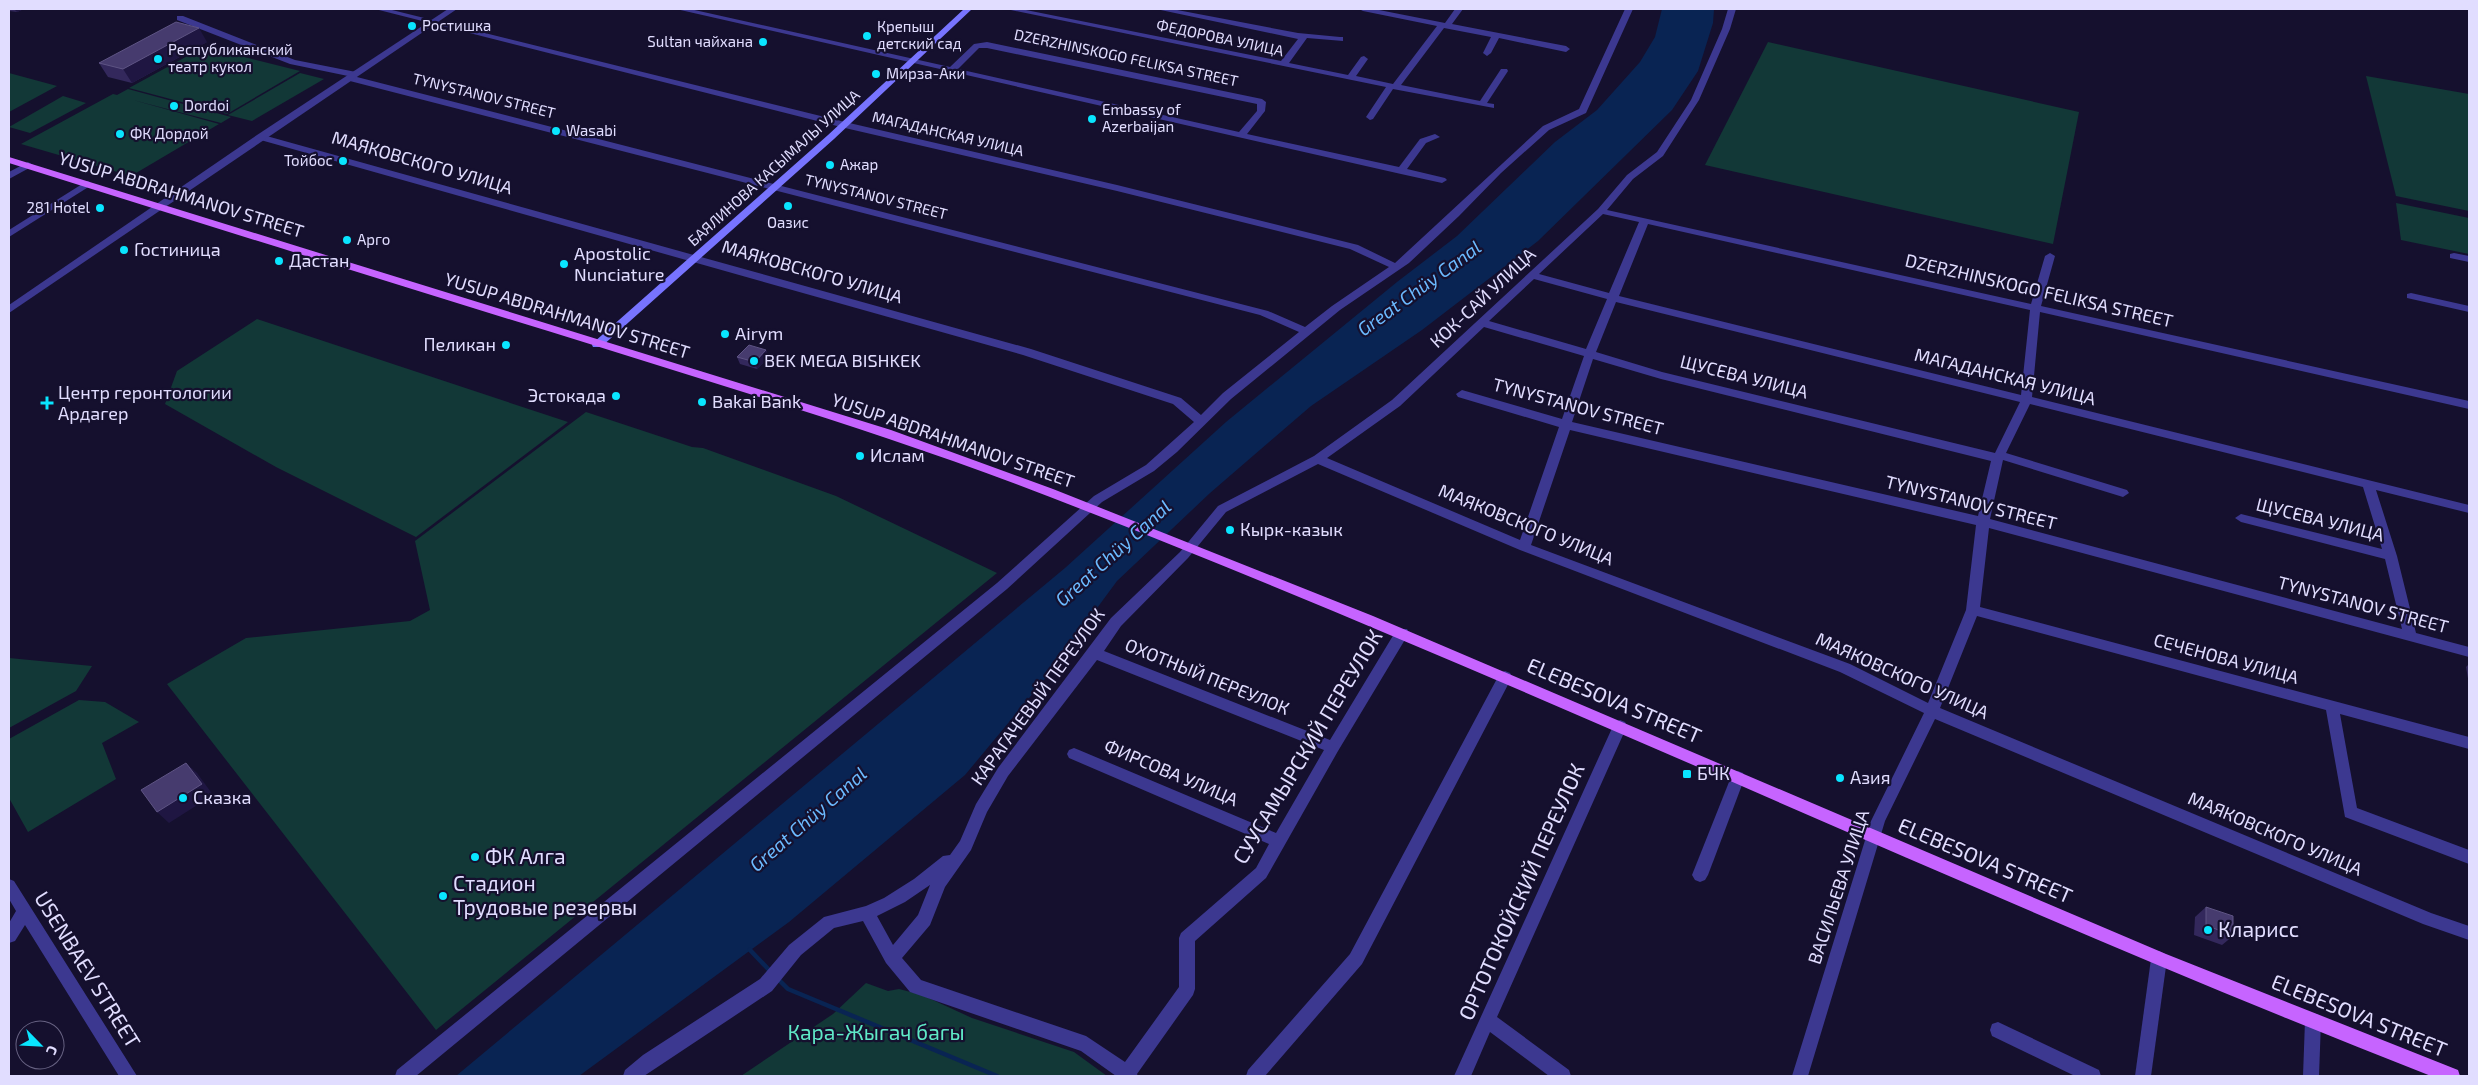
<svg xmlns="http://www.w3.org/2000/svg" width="2478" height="1085" viewBox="0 0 2478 1085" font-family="'Exo 2',sans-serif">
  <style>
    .green { fill: #123837 }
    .water { fill: #092453 }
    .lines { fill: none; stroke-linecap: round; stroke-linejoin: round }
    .stream { stroke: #092453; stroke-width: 4.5 }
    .minor { fill: #3c3890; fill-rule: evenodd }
    .tertiary { fill: #3c3890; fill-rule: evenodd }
    .secondary { fill: #7874ff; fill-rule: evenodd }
    .primary { fill: #c664ff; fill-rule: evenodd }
    .wall { fill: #33285c }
    .shaded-wall { fill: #1f1642 }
    .building { fill: #463b6e; stroke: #5e5484 }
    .poi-dot { fill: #09e5ff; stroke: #15102e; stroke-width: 2 }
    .labels { text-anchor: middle; stroke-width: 4.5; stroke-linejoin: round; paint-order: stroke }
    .far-poi-label { font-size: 15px; fill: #e1ddff; stroke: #15102e; text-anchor: start }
    .far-street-label { font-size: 15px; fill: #e1ddff; stroke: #15102e }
    .street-label { font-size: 18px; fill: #e1ddff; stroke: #15102e }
    .poi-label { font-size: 18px; fill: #e1ddff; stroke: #15102e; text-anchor: start }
    .water-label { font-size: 19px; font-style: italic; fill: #6bbaff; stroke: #15102e }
    .near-street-label { font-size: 21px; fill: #e1ddff; stroke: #15102e }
    .near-poi-label { font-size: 21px; fill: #e1ddff; stroke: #15102e; text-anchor: start }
    .near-park-label { font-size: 21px; fill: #5fe9c7; stroke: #15102e }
  </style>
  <rect width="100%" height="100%" fill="#15102e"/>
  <g class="green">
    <polygon points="1768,42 2079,112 2053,244 1705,165"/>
    <polygon points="204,47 300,71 227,114 129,88"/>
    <polygon points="9,73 57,86 9,112"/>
    <polygon points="300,73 324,79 252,121 228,115"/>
    <polygon points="2366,76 2469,94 2469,211 2396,196"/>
    <polygon points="128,89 231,117 221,123 133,100 219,124 131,176 21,144 113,94 117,95"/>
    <polygon points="63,96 86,103 30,133 9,127"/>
    <polygon points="2396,203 2469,218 2469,254 2401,240"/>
    <polygon points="257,319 568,422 416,537 276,467 165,404 177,371"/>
    <polygon points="586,412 692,447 703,448 836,496 997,573 436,1030 167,684 246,638 410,621 430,610 415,541"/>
    <polygon points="9,658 92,666 76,691 9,728"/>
    <polygon points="79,700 105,702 139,722 102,743 116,779 28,832 9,798 9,739"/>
    <polygon points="866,983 888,991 899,989 922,995 972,1018 1074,1052 1107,1076 741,1076 833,1014"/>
  </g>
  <polygon class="water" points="1662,9 1714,9 1713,23 1698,71 1672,110 1538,241 1422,330 1311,406 1210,493 1117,581 1044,680 965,775 789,922 579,1076 456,1076 1065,568 1226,422 1397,282 1457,236 1555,142 1597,110 1640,62 1655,37"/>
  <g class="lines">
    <g class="stream">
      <polyline points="750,950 771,972"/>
      <polyline points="778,979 788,989 997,1076"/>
    </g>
    <g class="minor">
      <polygon points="375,9 388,9 845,122 1117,185 1358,245 1395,263 1543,126 1579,109 1625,9 1633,9 1586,113 1549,130 1501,173 1459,216 1409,263 1340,310 1231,399 1177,452 1154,471 1102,502 1007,589 416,1076 395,1076 397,1070 997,583 1094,496 1146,465 1194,422 1173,404 1023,355 257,139 257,135 263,135 1031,349 1181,398 1201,415 1223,393 1299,332 1260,315 346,80 345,78 348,76 290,64 177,20 177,16 183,16 295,60 356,72 357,74 353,76 1268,311 1305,327 1332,306 1389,267 1350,249 1117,191 845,128"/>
      <path d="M676 9H690L950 67 974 44 987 42 1262 99 1266 102 1265 111 1247 134 1399 167 1420 139 1435 134 1440 137 1426 143 1407 169 1445 178 1447 180 1442 183 1401 174ZM979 48H987L1257 104V111L1239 132 958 69Z"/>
      <polygon points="1006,9 1021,9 1281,61 1298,39 1156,9 1172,9 1298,33 1340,37 1343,37 1343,41 1307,38 1289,63 1348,75 1361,57 1364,56 1368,59 1356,76 1393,84 1437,26 1363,11 1359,9 1374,9 1445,23 1455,9 1463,9 1452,24 1566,46 1570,49 1566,52 1499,38 1491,53 1487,56 1483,53 1491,37 1444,28 1401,85 1480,101 1501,69 1507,69 1508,71 1487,103 1494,104 1494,108 1393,89 1373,119 1370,120 1366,117 1386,87"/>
      <path d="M1728 9H1736L1730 29 1699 100 1663 156 1633 179 1607 210 2031 304 2045 256 2050 253 2055 256 2041 306 2469 401V409L2040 312 2032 397 2469 505V513L2376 490 2397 556 2416 633 2469 647V657L1989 528 1980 607 2469 737V749L2340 714 2357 808 2469 850V864L2345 817 2326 710 1977 616 1940 708 2431 913 2469 926V940L2423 924 1935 719 1885 821 1808 1076H1792L1871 821 1924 713 1840 672 1520 550 1318 464 1226 512 1188 558 1121 626 1104 651 1330 740 1397 629H1407L1409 633 1338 751 1266 878 1195 941V989L1193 995 1137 1074 1138 1076H1116L1081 1051 910 992 886 963 863 921 834 928 801 955 772 991 644 1076H623L625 1070 643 1055 760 979 789 945 824 917 866 906 884 898 914 879 943 856 950 855 960 841 976 804 998 768 1111 618 1180 552 1218 506 1314 456 1392 400 1598 209 1627 175 1657 152 1691 100 1722 29ZM1603 214 1639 222 1609 293 1539 274ZM1648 224 2030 310 2021 395 1619 296ZM1534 279 1607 299 1586 349 1489 321ZM1616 302 2020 402 1995 453 1662 372 1596 352ZM1484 327 1584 356 1562 419 1462 390 1456 394 1458 397 1559 427 1520 540 1327 458 1400 406ZM1593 359 1661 379 1991 461 1978 516 1572 422ZM2030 404 2363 487 2382 549 2241 514 2235 518 2241 522 2385 559 2402 629 1990 519 2003 460 2123 497 2129 493 2127 490 2006 453ZM1570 430 1976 525 1966 610 1928 703 1850 664 1531 545ZM1097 660 1324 750 1276 833 1079 750 1074 748 1069 750 1067 754 1069 758 1269 844 1256 868 1181 933 1179 938V987L1125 1062 1086 1036 921 980 902 958 930 925 945 887 971 850 987 812 1008 776ZM930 885 918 915 893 945 877 916 905 902Z"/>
      <polygon points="28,162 33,165 31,167 9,179 9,172"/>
      <polygon points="87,181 90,182 90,186 9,237 9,230"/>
      <polygon points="2454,253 2469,256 2469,262 2450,258 2450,254"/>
      <polygon points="2411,293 2469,306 2469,312 2407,298 2407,294"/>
      <polygon points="1505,671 1510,673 1512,677 1362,964 1265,1076 1246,1076 1248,1070 1350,954 1500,673"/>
      <polygon points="1620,720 1625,722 1627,726 1497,1017 1569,1070 1571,1076 1549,1076 1490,1032 1471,1076 1454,1076 1613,726 1615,722"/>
      <polygon points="1738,771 1743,773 1745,777 1708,875 1705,880 1700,882 1695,880 1692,875 1731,777 1733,773"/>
      <polygon points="9,879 14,881 137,1076 119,1076 25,925 15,941 9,943 9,923 16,911 9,899"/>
      <polygon points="2159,951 2165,954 2167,959 2151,1076 2135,1076 2151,959 2153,954"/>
      <polygon points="2313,1013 2319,1015 2321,1021 2319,1076 2303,1076 2305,1021 2307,1015"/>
      <polygon points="1998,1022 2099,1070 2101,1076 2075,1076 1992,1036 1990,1030 1992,1024"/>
    </g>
    <polygon class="tertiary" points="448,9 457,9 9,313 9,305 257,135"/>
    <polygon class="secondary" points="964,9 972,9 834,139 601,347 593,347 592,345 593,343 828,135"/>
    <path class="primary" d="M9 157 891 430 1053 489 1373 616 2166 954 2458 1070 2460 1076H2431C1966 894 1516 677 1050 497 900 439 746 393 593 345 398 285 203 224 9 163Z"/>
  </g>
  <g class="wall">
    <polygon points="9,9 24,9 17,12 9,11"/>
    <polygon points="207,42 132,83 108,77 99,63"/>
    <polygon points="766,350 769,357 757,369 740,364 737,357"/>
    <polygon points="2469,664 2469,684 2466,667"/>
    <polygon points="2206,907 2233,936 2222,945 2194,935 2195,917"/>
  </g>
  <g class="shaded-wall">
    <polygon points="14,9 24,9 17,12"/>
    <polygon points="199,28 207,42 132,83 123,69"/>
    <polygon points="766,350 769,357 757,369 755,362"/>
    <polygon points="186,763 197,773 213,795 169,823 157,812"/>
  </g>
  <g class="building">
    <polygon points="176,22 199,28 123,69 99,63"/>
    <polygon points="749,345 766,350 755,362 737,357"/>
    <polygon points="186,763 202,784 157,812 141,790"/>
    <polygon points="2206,907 2233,916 2233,936 2206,925"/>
  </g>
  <g class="poi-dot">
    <circle cx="412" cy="26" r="5"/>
    <circle cx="867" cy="36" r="5"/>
    <circle cx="763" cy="42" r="5"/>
    <circle cx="158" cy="59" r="5"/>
    <circle cx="876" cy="74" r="5"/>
    <circle cx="174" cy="106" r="5"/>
    <circle cx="1092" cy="119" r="5"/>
    <circle cx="556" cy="131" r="5"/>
    <circle cx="120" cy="134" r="5"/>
    <circle cx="343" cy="161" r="5"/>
    <circle cx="830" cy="165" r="5"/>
    <circle cx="788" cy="206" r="5"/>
    <circle cx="100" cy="208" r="5"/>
    <circle cx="347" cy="240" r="5"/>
    <circle cx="124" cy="250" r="5"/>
    <circle cx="279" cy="261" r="5"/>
    <circle cx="564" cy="264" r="5"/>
    <circle cx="725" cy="334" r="5"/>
    <circle cx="506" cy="345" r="5"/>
    <circle cx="754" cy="361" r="5"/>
    <circle cx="616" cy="396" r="5"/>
    <circle cx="702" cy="402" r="5"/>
    <path d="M44.5 395.5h5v5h5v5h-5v5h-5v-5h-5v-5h5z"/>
    <circle cx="860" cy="456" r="5"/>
    <circle cx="1230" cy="530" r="5"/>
    <rect x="1682" y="769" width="10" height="10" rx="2.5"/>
    <circle cx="1840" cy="778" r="5"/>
    <circle cx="183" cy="798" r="5"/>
    <circle cx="475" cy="857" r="5"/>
    <circle cx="443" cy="896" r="5"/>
    <circle cx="2208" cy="930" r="5"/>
  </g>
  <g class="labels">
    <g class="far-poi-label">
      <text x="422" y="31">Ростишка</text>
      <text x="877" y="32">Крепыш<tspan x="877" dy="17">детский сад</tspan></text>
      <text x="753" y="47" text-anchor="end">Sultan чайхана</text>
      <text x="168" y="55">Республиканский<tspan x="168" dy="17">театр кукол</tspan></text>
      <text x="886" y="79">Мирза-Аки</text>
      <text x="184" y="111">Dordoi</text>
      <text x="1102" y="115">Embassy of<tspan x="1102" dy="17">Azerbaijan</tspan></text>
      <text x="566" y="136">Wasabi</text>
      <text x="130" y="139">ФК Дордой</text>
      <text x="333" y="166" text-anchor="end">Тойбос</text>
      <text x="840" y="170">Ажар</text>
      <text x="90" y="213" text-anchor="end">281 Hotel</text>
      <text x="788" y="228" text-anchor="middle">Оазис</text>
      <text x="357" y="245">Арго</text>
    </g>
    <g class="far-street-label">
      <text transform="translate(1220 38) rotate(12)" y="5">ФЕДОРОВА УЛИЦА</text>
      <text transform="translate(1126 58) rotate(12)" y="5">DZERZHINSKOGO FELIKSA STREET</text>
      <text transform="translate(484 96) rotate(14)" y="5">TYNYSTANOV STREET</text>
      <text transform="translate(948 134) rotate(13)" y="5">МАГАДАНСКАЯ УЛИЦА</text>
      <text transform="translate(774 168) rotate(-42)" y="5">БАЯЛИНОВА КАСЫМАЛЫ УЛИЦА</text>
      <text transform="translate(876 197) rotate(14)" y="5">TYNYSTANOV STREET</text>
    </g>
    <g class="street-label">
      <text transform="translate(422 163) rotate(16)" y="6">МАЯКОВСКОГО УЛИЦА</text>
      <text transform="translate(181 195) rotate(17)" y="6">YUSUP ABDRAHMANOV STREET</text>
      <text transform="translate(812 272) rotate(16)" y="6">МАЯКОВСКОГО УЛИЦА</text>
      <text transform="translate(2039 291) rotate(13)" y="6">DZERZHINSKOGO FELIKSA STREET</text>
      <text transform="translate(1483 298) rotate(-43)" y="6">КОК-САЙ УЛИЦА</text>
      <text transform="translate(567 316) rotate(17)" y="6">YUSUP ABDRAHMANOV STREET</text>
      <text transform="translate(1744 377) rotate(14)" y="6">ЩУСЕВА УЛИЦА</text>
      <text transform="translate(2005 377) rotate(14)" y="6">МАГАДАНСКАЯ УЛИЦА</text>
      <text transform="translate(1578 407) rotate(15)" y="6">TYNYSTANOV STREET</text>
      <text transform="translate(953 441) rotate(19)" y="6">YUSUP ABDRAHMANOV STREET</text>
      <text transform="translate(1971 503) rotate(14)" y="6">TYNYSTANOV STREET</text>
      <text transform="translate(2320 520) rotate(14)" y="6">ЩУСЕВА УЛИЦА</text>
      <text transform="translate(1526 525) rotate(22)" y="6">МАЯКОВСКОГО УЛИЦА</text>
      <text transform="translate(2363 605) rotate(15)" y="6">TYNYSTANOV STREET</text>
      <text transform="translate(2226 659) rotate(15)" y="6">СЕЧЕНОВА УЛИЦА</text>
      <text transform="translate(1902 676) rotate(24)" y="6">МАЯКОВСКОГО УЛИЦА</text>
      <text transform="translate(1207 677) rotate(22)" y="6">ОХОТНЫЙ ПЕРЕУЛОК</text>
      <text transform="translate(1038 697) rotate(-54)" y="6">КАРАГАЧЕВЫЙ ПЕРЕУЛОК</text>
      <text transform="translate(1171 773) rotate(23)" y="6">ФИРСОВА УЛИЦА</text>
      <text transform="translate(2275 834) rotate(23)" y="6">МАЯКОВСКОГО УЛИЦА</text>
      <text transform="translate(1839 887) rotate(-72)" y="6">ВАСИЛЬЕВА УЛИЦА</text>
    </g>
    <g class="poi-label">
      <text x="134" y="256">Гостиница</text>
      <text x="574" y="260">Apostolic<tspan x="574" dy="21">Nunciature</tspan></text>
      <text x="289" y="267">Дастан</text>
      <text x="735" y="340">Airym</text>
      <text x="496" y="351" text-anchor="end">Пеликан</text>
      <text x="764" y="367">BEK MEGA BISHKEK</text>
      <text x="58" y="399">Центр геронтологии<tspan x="58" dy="21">Ардагер</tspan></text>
      <text x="606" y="402" text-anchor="end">Эстокада</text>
      <text x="712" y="408">Bakai Bank</text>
      <text x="870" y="462">Ислам</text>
      <text x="1240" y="536">Кырк-казык</text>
      <text x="1697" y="780">БЧК</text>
      <text x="1850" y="784">Азия</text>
      <text x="193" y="804">Сказка</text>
    </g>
    <g class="water-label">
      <text transform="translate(1419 288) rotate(-36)" y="7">Great Chüy Canal</text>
      <text transform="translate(1113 553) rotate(-42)" y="7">Great Chüy Canal</text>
      <text transform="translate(808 819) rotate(-41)" y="7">Great Chüy Canal</text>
    </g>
    <g class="near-street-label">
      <text transform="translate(1614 701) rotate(23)" y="7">ELEBESOVA STREET</text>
      <text transform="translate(1308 747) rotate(-59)" y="7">СУУСАМЫРСКИЙ ПЕРЕУЛОК</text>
      <text transform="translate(1985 861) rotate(23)" y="7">ELEBESOVA STREET</text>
      <text transform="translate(1522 892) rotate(-66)" y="7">ОРТОТОКОЙСКИЙ ПЕРЕУЛОК</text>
      <text transform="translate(87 970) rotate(58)" y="7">USENBAEV STREET</text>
      <text transform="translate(2359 1016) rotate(22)" y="7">ELEBESOVA STREET</text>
    </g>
    <g class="near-poi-label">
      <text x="485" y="864">ФК Алга</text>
      <text x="453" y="891">Стадион<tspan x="453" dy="24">Трудовые резервы</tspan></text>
      <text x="2218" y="937">Кларисс</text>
    </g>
    <g class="near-park-label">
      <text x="876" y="1040">Кара-Жыгач багы</text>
    </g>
  </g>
  <rect width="2478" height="1085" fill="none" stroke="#e1ddff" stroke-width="20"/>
  <g transform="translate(40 1045) rotate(114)"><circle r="24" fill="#15102e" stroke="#676282"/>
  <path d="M0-4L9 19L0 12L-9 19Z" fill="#09e5ff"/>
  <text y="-8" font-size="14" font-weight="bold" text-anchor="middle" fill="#e1ddff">С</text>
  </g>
</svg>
